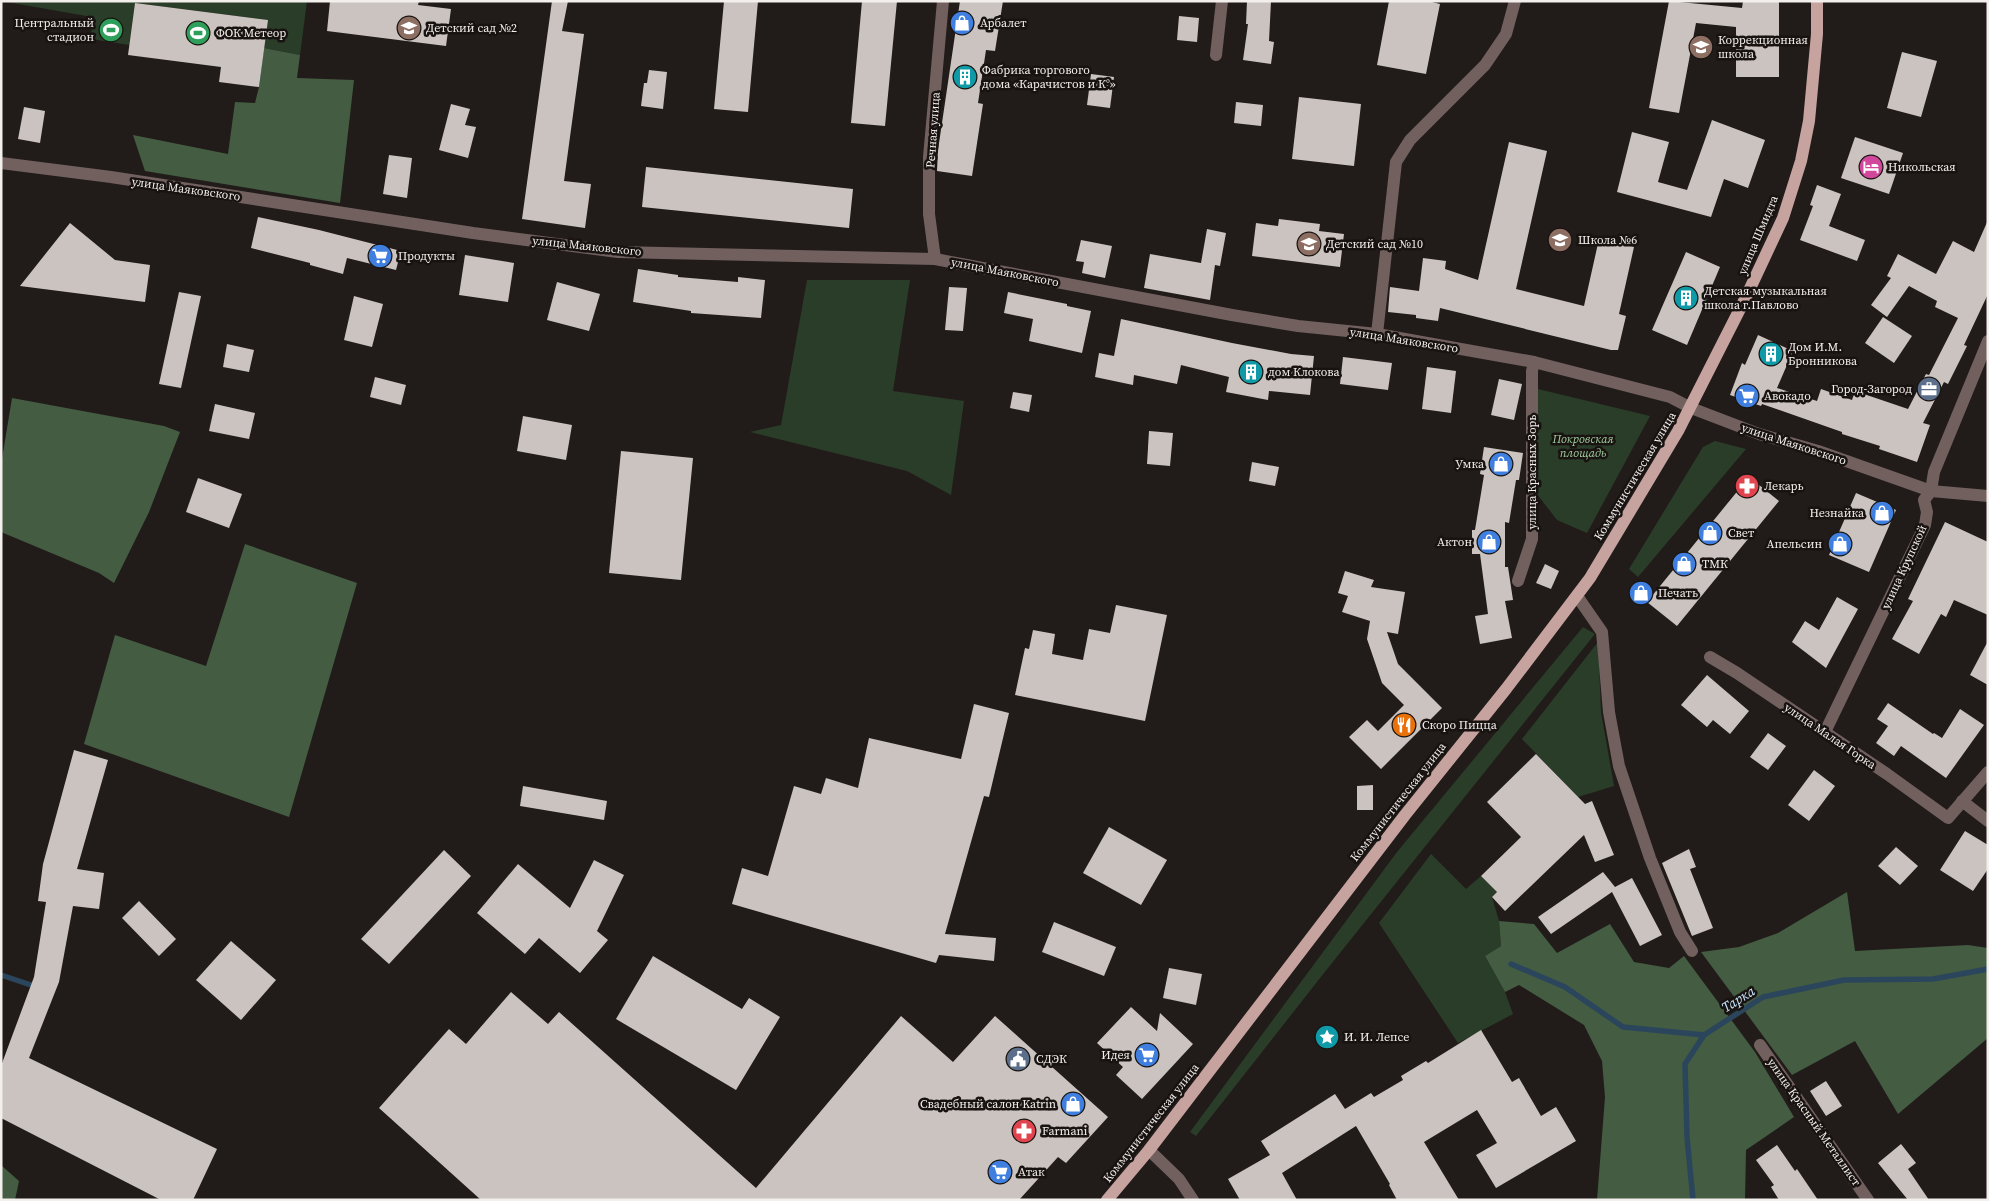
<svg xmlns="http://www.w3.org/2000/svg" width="1989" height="1201" viewBox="0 0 1989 1201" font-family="'Source Serif 4',serif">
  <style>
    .green { fill: #2a3d29 }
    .forest { fill: #435c42 }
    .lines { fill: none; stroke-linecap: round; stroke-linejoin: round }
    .stream { stroke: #2b465c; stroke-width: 5.5 }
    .building { fill: #cbc3bf }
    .minor { stroke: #71605e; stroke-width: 12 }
    .major { stroke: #c7a39f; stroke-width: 12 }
    .labels { text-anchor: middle; stroke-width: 5; stroke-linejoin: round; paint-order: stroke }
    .poi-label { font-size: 12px; fill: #f3efed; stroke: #181310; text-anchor: start }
    .street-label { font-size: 12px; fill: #f3efed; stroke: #181310 }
    .park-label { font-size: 12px; font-style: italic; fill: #a0cd9e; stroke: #181310 }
    .water-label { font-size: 14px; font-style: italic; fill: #c6e5ff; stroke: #181310 }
  </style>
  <rect width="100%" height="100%" fill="#211c19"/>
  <g class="green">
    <polygon points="1,1 307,1 300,55 264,48 267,20 135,3 129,45 91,39 92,17"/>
    <polygon points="807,280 910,280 893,391 964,401 951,495 907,471 750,432 781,425"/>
    <polygon points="1538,389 1650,416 1587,533 1557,520 1537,494"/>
    <polygon points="1715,441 1746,449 1638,577 1629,569 1703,447"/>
    <polygon points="1583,627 1595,634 1324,973 1196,1136 1190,1132 1397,852"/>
    <polygon points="1598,642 1601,712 1614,786 1578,797 1522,739"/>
    <polygon points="1431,854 1466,889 1481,876 1497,892 1492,897 1499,921 1501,946 1485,956 1505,992 1513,1014 1458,1043 1379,923"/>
  </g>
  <g class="forest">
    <polygon points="264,48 300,55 297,78 354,80 340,203 145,171 133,135 228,154 235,102 255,103 259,87"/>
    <polygon points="12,398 164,426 180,432 149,512 114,583 99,573 1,532 1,465"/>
    <polygon points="245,544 357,583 289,817 84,744 115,635 206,666"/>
    <polygon points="1847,892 1855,951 1968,945 1988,948 1988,1038 1898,1114 1855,1041 1792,1075 1701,952 1739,947 1778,933"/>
    <polygon points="1499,921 1534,924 1557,953 1610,924 1634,962 1669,968 1684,956 1755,1052 1794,1117 1746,1150 1745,1200 1597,1200 1605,1097 1602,1061 1584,1025 1519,985 1505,992 1485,956 1501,946"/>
    <polygon points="1,1165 19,1181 15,1200 1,1200"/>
  </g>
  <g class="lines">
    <g class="stream">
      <polyline points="1511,964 1565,987 1623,1027 1704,1035"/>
      <polyline points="1,975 31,985"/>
      <polyline points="1693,1200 1687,1137 1685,1064 1704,1035 1763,997 1844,980 1933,979 1988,969"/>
    </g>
  </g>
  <g class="building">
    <polygon points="330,1 419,1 418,5 451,9 446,46 327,31"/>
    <polygon points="552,1 568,1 562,31 584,34 564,181 591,184 585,228 522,219"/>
    <polygon points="724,1 758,1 748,112 714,109"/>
    <polygon points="862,1 897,1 885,126 851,123"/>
    <polygon points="960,1 1003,1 995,51 986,50 978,103 983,104 972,176 937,171 938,150"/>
    <polygon points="1247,1 1271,1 1269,41 1274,42 1271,64 1243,60 1248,24 1246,24"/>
    <polygon points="1389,1 1428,1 1440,4 1426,74 1377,65"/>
    <polygon points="1669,1 1742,8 1743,1 1779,1 1779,77 1736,77 1736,27 1696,23 1679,113 1649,108"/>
    <polygon points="135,3 268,20 259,87 219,82 221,67 128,55"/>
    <polygon points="1179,16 1199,18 1197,42 1177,40"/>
    <polygon points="1902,52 1937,61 1921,117 1887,108"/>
    <polygon points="649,70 667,72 663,109 641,106 644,83 647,83"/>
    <polygon points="1091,74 1114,77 1110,108 1087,105"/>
    <polygon points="1299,97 1361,104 1354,166 1292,159"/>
    <polygon points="1236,102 1263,105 1261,126 1234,123"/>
    <polygon points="451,104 470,109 465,125 476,127 468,158 439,150"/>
    <polygon points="24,107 45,111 40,143 18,139"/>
    <polygon points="1712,120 1765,140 1748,188 1724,179 1711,217 1617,192 1632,132 1669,142 1658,182 1687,190"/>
    <polygon points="1855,137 1903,153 1889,194 1841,178"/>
    <polygon points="1509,142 1547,151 1516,289 1584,306 1599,239 1634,247 1619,314 1626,316 1618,350 1611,350 1440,308 1438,321 1416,318 1416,315 1388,312 1390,287 1419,291 1423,258 1446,261 1445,269 1478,280"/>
    <polygon points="389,155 412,158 407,198 383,194"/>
    <polygon points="646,167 853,189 849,228 642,207"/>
    <polygon points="1817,185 1841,194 1829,226 1865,240 1857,261 1800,240 1813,206 1810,205"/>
    <polygon points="258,217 319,230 401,251 396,270 347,258 343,274 310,265 310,263 251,248"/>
    <polygon points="1279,219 1320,224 1319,231 1344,234 1340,267 1252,256 1256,223 1278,226"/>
    <polygon points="1988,220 1988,294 1964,345 1967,346 1948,384 1944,382 1923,423 1930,425 1917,462 1879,449 1880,446 1842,434 1842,432 1762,404 1761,406 1730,395 1742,363 1745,365 1758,335 1793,351 1777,388 1817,401 1821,389 1852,400 1855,391 1908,409 1926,374 1929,375 1958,318 1935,307 1937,301 1909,286 1887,317 1871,305 1891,278 1887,276 1898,254 1936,274 1953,241 1974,252"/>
    <polygon points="70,223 115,260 150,265 145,302 20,286"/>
    <polygon points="1207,229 1226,233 1220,266 1215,265 1210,300 1144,288 1150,254 1201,263"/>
    <polygon points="1081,240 1112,246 1105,278 1082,273 1084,262 1076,261"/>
    <polygon points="1686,252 1720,267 1687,345 1652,330"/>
    <polygon points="465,255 514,263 508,302 459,295"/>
    <polygon points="638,269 678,275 678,277 738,282 738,277 765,280 761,318 691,313 691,311 633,302"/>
    <polygon points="557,282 600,294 589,331 547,320"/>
    <polygon points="949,287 967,288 963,331 945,330"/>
    <polygon points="179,292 201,296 181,388 159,384"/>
    <polygon points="1008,292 1067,304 1067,306 1091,311 1082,353 1029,341 1033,319 1004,313"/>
    <polygon points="354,296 383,304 372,347 344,340"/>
    <polygon points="1883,317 1912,336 1894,363 1865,343"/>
    <polygon points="1121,319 1232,343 1291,354 1314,356 1310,395 1269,391 1268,400 1226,392 1229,377 1181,365 1177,384 1134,375 1133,385 1095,377 1099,353 1114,356"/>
    <polygon points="227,344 254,350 249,372 223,367"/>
    <polygon points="1343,357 1392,363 1388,390 1340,384"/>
    <polygon points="1427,367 1456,371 1451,413 1422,409"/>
    <polygon points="375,377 406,385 401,405 370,397"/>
    <polygon points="1499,379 1522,384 1514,420 1491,415"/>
    <polygon points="1013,392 1032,395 1029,412 1010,408"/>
    <polygon points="215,404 255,413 249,439 209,431"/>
    <polygon points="523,416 572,425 566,460 517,451"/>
    <polygon points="1149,431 1173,433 1170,466 1147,464"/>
    <polygon points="1484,447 1523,453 1519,480 1516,480 1509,523 1505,522 1505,567 1508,567 1513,600 1505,601 1512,638 1480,644 1475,616 1488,614 1480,554 1472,554 1472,530 1475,530 1484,475 1480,474"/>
    <polygon points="621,451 693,458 681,580 609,573"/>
    <polygon points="1252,462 1279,467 1275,486 1249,481"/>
    <polygon points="1749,477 1779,501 1677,626 1647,602"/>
    <polygon points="198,478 242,494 229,528 186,512"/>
    <polygon points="1856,493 1896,510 1869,572 1829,555"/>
    <polygon points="1945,522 1988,542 1988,615 1954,600 1946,617 1941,614 1919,654 1892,639 1913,601 1908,599"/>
    <polygon points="1545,564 1559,571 1551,589 1536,583"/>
    <polygon points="1345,571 1374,580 1371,587 1405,592 1398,634 1387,632 1398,664 1442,708 1381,769 1349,737 1367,720 1378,731 1404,705 1382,683 1367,639 1370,621 1342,612 1348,596 1338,593"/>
    <polygon points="1837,597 1858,609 1826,668 1792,642 1805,621 1819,630"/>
    <polygon points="1116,605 1167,615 1145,721 1015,695 1025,648 1029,649 1033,630 1055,634 1052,654 1083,660 1089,629 1110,633"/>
    <polygon points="1988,641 1988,685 1970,675"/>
    <polygon points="1707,675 1749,711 1730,734 1713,720 1707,727 1681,705"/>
    <polygon points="1888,703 1933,734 1934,733 1942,738 1960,709 1984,725 1946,778 1901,746 1894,756 1876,743 1888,726 1877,719"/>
    <polygon points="974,704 1009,713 989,797 984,796 945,934 996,938 994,961 939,955 936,963 732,904 742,868 768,876 794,786 821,794 826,778 858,788 869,738 961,759"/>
    <polygon points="1768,733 1786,746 1768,770 1750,757"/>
    <polygon points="74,750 108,760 77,869 104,873 99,909 73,906 59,982 29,1058 217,1149 193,1200 161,1200 1,1118 1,1066 34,977 46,902 38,901 43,864"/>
    <polygon points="1536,754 1585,804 1592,801 1614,855 1595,862 1584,835 1505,911 1492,897 1497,892 1481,876 1521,837 1487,802"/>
    <polygon points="1814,770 1835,786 1809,821 1788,805"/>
    <polygon points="1373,785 1373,810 1357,810 1357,786"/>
    <polygon points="523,786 607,801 604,820 520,806"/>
    <polygon points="1109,827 1167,860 1141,905 1083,873"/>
    <polygon points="1965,831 1988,845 1988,869 1973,891 1940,870"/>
    <polygon points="1896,847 1918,866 1900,885 1878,866"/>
    <polygon points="1689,849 1696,867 1690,869 1713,928 1692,936 1662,863"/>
    <polygon points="444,850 471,876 389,964 361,939"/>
    <polygon points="594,860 624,875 597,931 608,940 580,973 539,938 525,954 477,913 518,864 570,908"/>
    <polygon points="1603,872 1615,887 1632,878 1662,935 1640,946 1612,892 1551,934 1538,917"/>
    <polygon points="139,901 176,939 159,956 122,918"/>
    <polygon points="1054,922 1116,947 1104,976 1042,952"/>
    <polygon points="231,941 276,980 241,1020 196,980"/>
    <polygon points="653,956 742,1009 749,998 780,1017 736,1090 616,1019"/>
    <polygon points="1169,968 1202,974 1196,1005 1163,998"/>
    <polygon points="511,992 548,1024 559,1012 756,1188 901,1016 953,1062 995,1016 1108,1117 1066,1163 1058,1157 1019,1200 481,1200 379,1108 449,1029 466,1044"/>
    <polygon points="1131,1007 1157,1031 1160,1013 1193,1044 1142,1099 1116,1075 1123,1067 1097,1043"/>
    <polygon points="1481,1030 1512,1082 1519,1078 1541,1116 1556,1107 1576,1141 1496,1188 1476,1155 1497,1143 1477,1110 1424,1142 1459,1200 1397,1200 1389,1185 1390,1184 1356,1126 1282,1173 1297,1200 1240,1200 1228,1179 1270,1155 1261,1141 1335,1094 1345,1109 1371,1093 1374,1097 1403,1080 1401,1076 1426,1061 1428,1063"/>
    <polygon points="1826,1081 1842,1106 1826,1116 1810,1091"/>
    <polygon points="1901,1144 1916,1163 1908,1169 1929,1200 1908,1200 1878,1163"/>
    <polygon points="1777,1145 1795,1171 1797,1169 1818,1200 1779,1200 1771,1187 1774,1185 1756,1160"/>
  </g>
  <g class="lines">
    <g class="minor">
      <polyline points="1216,55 1222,1"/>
      <polyline points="1,163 111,177 473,233 618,252 935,259 1232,315 1298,326 1377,334 1534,362 1670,397 1691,408 1759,434 1818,451 1931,491 1988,496"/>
      <polyline points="935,259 929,214 929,157 943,1"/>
      <polyline points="1377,334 1396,162 1410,140 1485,65 1506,34 1515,1"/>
      <polyline points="1518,581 1532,539 1532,371 1534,362"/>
      <polyline points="1577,596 1602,632 1609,712 1619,766 1650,858 1680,932 1692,951"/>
      <polyline points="1710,657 1737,673 1887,774 1948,818 1988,772"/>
      <polyline points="1825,732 1925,525 1927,512 1924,500 1931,491 1934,472 1988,341"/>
      <polyline points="1962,801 1988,821"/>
      <polyline points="1760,1045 1868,1200"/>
      <polyline points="1149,1150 1179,1179 1193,1200"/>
    </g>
    <polyline class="major" points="1107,1200 1149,1150 1405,815 1506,689 1590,578 1678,431 1746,297 1783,218 1801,161 1809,121 1817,34 1817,1"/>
  </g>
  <defs>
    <g id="shop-disc" transform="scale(1.25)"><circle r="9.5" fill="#3f7fe0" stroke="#181310"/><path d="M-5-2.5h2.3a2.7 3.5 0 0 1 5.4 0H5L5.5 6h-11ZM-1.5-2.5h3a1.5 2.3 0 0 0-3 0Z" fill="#fff"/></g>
    <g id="school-disc" transform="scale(1.25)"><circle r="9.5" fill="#8d6e63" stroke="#181310"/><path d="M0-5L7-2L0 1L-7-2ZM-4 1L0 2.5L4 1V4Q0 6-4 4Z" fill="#fff"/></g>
    <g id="stadium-disc" transform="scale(1.25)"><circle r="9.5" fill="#2e9e5b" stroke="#181310"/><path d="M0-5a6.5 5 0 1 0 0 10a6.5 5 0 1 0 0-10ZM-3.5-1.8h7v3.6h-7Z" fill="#fff"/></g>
    <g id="building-disc" transform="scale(1.25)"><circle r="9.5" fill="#0f9aa8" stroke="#181310"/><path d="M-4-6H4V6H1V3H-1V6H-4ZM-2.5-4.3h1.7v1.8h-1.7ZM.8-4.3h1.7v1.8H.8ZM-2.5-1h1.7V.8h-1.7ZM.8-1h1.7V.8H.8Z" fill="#fff"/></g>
    <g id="hotel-disc" transform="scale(1.25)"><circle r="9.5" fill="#d1479c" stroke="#181310"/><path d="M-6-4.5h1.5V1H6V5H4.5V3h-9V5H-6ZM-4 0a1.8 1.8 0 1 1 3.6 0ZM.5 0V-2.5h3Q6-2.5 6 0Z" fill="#fff"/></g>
    <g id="supermarket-disc" transform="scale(1.25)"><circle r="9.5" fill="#3f7fe0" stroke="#181310"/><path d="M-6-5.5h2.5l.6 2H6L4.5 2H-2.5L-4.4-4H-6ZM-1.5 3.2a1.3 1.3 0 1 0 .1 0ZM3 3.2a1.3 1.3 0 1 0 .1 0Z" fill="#fff"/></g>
    <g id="office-disc" transform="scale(1.25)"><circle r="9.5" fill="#5c6f8a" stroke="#181310"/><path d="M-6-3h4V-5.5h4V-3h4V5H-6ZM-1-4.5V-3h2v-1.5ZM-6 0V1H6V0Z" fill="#fff"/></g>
    <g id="pharmacy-disc" transform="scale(1.25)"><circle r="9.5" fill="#e0444e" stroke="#181310"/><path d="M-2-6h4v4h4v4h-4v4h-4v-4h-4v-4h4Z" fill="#fff"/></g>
    <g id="restaurant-disc" transform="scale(1.25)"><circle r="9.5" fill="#e8710a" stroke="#181310"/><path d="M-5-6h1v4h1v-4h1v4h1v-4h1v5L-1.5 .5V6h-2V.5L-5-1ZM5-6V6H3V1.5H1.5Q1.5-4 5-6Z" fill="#fff"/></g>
    <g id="sight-disc" transform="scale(1.25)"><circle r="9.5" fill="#0f9aa8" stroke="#181310"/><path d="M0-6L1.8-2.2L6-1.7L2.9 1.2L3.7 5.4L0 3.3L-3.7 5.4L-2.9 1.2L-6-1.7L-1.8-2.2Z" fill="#fff"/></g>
    <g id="civic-disc" transform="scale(1.25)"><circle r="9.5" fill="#5c6f8a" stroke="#181310"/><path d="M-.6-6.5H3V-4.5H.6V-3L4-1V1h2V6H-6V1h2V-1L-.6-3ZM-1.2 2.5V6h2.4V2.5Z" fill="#fff"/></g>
  </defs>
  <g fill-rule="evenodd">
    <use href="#shop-disc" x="962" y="23"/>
    <use href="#school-disc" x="409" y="28"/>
    <use href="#stadium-disc" x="111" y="30"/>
    <use href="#stadium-disc" x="198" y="33"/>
    <use href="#school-disc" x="1701" y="47"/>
    <use href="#building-disc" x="965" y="77"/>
    <use href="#hotel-disc" x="1871" y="167"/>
    <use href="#school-disc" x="1560" y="240"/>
    <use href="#school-disc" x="1309" y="244"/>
    <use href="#supermarket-disc" x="380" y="256"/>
    <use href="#building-disc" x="1686" y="298"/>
    <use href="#building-disc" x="1771" y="354"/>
    <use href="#building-disc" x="1251" y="372"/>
    <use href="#office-disc" x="1929" y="389"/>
    <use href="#supermarket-disc" x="1747" y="396"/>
    <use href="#shop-disc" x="1501" y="464"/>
    <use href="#pharmacy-disc" x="1747" y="486"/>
    <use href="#shop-disc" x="1882" y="513"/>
    <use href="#shop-disc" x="1710" y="533"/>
    <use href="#shop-disc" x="1489" y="542"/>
    <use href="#shop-disc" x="1840" y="544"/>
    <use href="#shop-disc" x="1684" y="564"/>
    <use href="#shop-disc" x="1641" y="593"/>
    <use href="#restaurant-disc" x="1404" y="725"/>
    <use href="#sight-disc" x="1327" y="1037"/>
    <use href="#supermarket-disc" x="1147" y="1055"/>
    <use href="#civic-disc" x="1018" y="1059"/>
    <use href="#shop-disc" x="1073" y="1104"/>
    <use href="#pharmacy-disc" x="1024" y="1131"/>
    <use href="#supermarket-disc" x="1000" y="1172"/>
  </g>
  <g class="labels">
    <g class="poi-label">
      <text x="94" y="27" text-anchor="end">Центральный<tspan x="94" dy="14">стадион</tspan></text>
      <text x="980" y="27">Арбалет</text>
      <text x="426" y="32">Детский сад №2</text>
      <text x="216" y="37">ФОК Метеор</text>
      <text x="1718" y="44">Коррекционная<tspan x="1718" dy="14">школа</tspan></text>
      <text x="982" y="74">Фабрика торгового<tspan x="982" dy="14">дома «Карачистов и К°»</tspan></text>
      <text x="1888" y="171">Никольская</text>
      <text x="1578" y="244">Школа №6</text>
      <text x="1326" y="248">Детский сад №10</text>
      <text x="398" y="260">Продукты</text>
      <text x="1704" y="295">Детская музыкальная<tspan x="1704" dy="14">школа г.Павлово</tspan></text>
      <text x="1788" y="351">Дом И.М.<tspan x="1788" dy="14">Бронникова</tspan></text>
      <text x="1268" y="376">дом Клокова</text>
      <text x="1912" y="393" text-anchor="end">Город-Загород</text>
      <text x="1764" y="400">Авокадо</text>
      <text x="1484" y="468" text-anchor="end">Умка</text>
      <text x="1764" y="490">Лекарь</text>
      <text x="1864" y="517" text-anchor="end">Незнайка</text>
      <text x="1728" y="537">Свет</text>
      <text x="1472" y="546" text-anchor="end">Актон</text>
      <text x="1822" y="548" text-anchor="end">Апельсин</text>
      <text x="1702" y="568">ТМК</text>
      <text x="1658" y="597">Печать</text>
      <text x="1422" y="729">Скоро Пицца</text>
      <text x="1344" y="1041">И. И. Лепсе</text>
      <text x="1130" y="1059" text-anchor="end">Идея</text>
      <text x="1036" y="1063">СДЭК</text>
      <text x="1056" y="1108" text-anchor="end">Свадебный салон Katrin</text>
      <text x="1042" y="1135">Farmani</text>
      <text x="1018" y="1176">Атак</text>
    </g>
    <g class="street-label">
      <text transform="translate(933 130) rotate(-86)" y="4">Речная улица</text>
      <text transform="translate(186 189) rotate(8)" y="4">улица Маяковского</text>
      <text transform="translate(1758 235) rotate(-67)" y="4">улица Шмидта</text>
      <text transform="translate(587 246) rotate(6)" y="4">улица Маяковского</text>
      <text transform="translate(1005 272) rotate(11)" y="4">улица Маяковского</text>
      <text transform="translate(1404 340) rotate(9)" y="4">улица Маяковского</text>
      <text transform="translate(1794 444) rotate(18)" y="4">улица Маяковского</text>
      <text transform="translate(1532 472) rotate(-90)" y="4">улица Красных Зорь</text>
      <text transform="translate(1635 476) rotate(-59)" y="4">Коммунистическая улица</text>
      <text transform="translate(1904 567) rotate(-65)" y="4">улица Крупской</text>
      <text transform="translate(1830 736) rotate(34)" y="4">улица Малая Горка</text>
      <text transform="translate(1398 802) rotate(-52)" y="4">Коммунистическая улица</text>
      <text transform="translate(1814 1122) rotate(55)" y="4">улица Красный Металлист</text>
      <text transform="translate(1151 1123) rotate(-52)" y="4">Коммунистическая улица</text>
    </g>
    <g class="park-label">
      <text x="1583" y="443">Покровская<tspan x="1583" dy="14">площадь</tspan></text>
    </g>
    <g class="water-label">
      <text transform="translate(1738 999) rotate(-32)" y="5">Тарка</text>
    </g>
  </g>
  <rect width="1989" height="1201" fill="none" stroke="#f3efed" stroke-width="5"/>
</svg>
